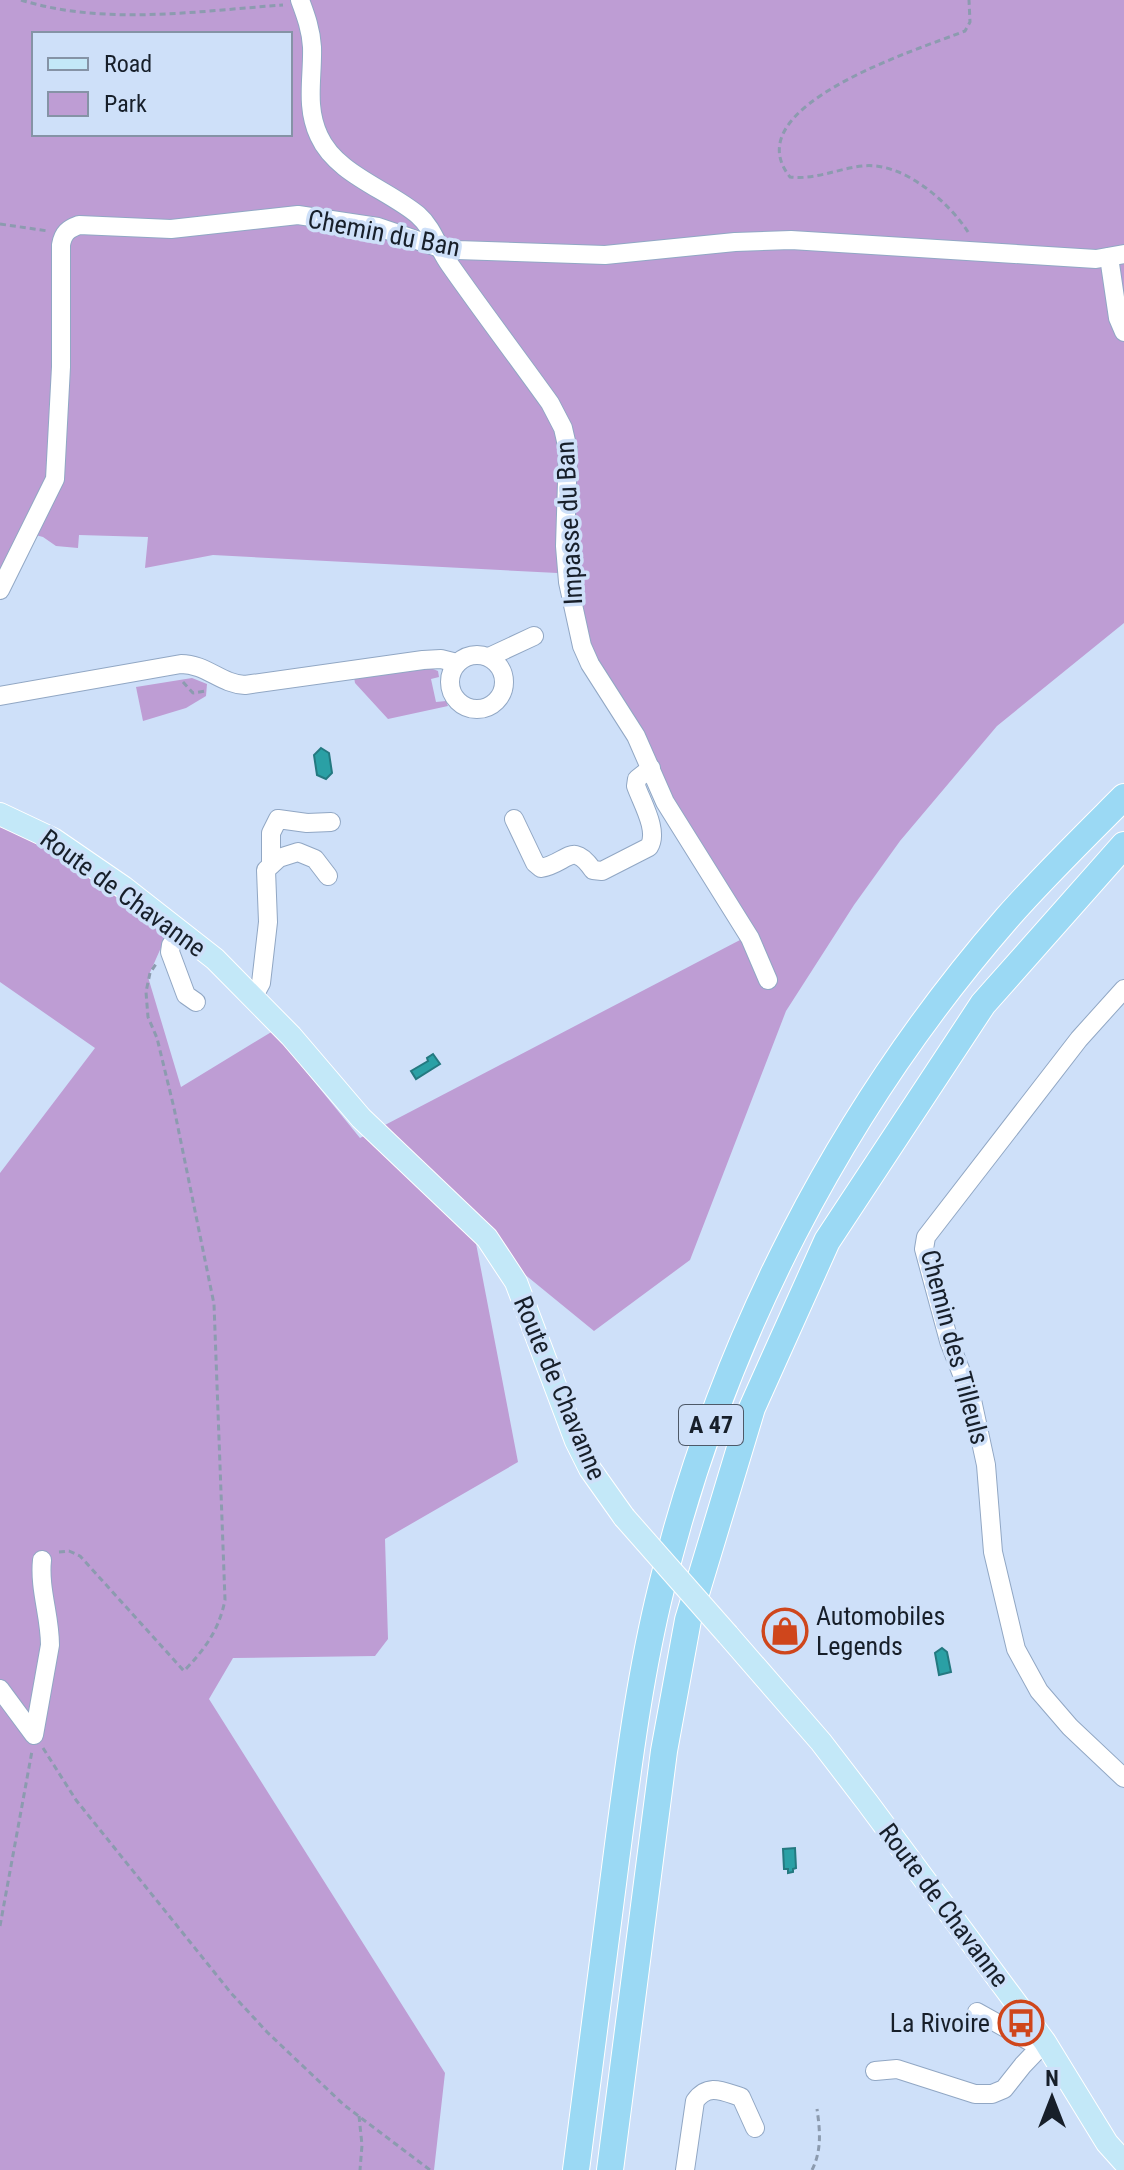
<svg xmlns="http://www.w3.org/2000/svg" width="1124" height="2170" viewBox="0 0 1124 2170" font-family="'Roboto Condensed',sans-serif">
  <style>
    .green { fill: #be9dd4; fill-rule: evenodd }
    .water { fill: #2aa0a5; stroke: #247980; stroke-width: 2 }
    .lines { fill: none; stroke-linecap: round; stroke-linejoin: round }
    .minor-casing { stroke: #91a7c4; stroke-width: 20 }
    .major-casing { stroke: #fff; stroke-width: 24 }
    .highway-casing { stroke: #fff; stroke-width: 28 }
    .path { stroke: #8c9baf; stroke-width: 3; stroke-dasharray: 6 4; stroke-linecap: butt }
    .minor { stroke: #fff; stroke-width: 18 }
    .major { stroke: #c3e8f8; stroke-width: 22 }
    .highway { stroke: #9bd9f4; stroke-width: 26 }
    .major-bridge-casing { stroke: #fff; stroke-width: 24; stroke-linecap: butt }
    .major-bridge { stroke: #c3e8f8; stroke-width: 22 }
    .labels { text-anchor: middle; stroke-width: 7; stroke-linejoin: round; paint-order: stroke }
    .shield { fill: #cee0f9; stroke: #4e5968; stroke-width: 2 }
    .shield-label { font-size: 24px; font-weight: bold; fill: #171f2a }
    .street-label { font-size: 26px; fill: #171f2a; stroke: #cee0f9 }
    .poi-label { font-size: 26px; fill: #171f2a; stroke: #cee0f9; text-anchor: start }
  </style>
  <rect width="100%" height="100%" fill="#cee0f9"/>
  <g class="green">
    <path d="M0 0H1124V623L997 726 900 841 854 905 786 1011 690 1260 594 1331 474 1233 518 1462 385 1539 388 1639 375 1656 233 1658 209 1699 445 2073 434 2170H0V1173L95 1048 0 982V827L52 846 167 934 148 977 181 1087 273 1031 360 1138 740 940 592 655 577 574 213 555 145 568 148 537 79 535 78 548 56 546 43 537 21 531 0 575ZM34 34H290V134H34Z"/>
    <polygon points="425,666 438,671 439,677 431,679 436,702 446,701 448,706 388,719 355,683 354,677"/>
    <polygon points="192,678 207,684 206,696 186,708 143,721 136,687"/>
  </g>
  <g class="water">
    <polygon points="321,748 329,753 332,773 326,779 317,775 314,755"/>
    <polygon points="433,1054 440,1064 416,1079 411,1071 428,1061 427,1058"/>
    <polygon points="942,1648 947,1652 951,1672 939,1675 935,1653"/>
    <polygon points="795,1848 796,1868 793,1869 793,1872 788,1873 788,1869 784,1869 783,1849"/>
  </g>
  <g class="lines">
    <g class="minor-casing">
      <g id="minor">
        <path d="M300 0C306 16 311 30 312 47 313 78 305 106 319 136 336 174 387 189 418 215 434 229 438 249 450 265 483 312 517 357 550 403L563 428 568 450 565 546 568 582 582 646 590 664 636 736 665 802 750 938 768 980"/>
        <polyline points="1109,257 1118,318 1124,332"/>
        <path d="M0 590 55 479 61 367V245C63 233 68 229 79 225L171 229 298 215 378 227 440 248 457 250 605 255 735 242 791 240 1096 259 1124 254"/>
        <circle cx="477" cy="682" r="27"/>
        <polyline points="489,657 534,636"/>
        <path d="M0 696 181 664C206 664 221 684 245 685L423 660 441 659 457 663"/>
        <path d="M514 819 535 863 541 868C568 863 572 840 593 870L602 871 649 847C659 831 642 803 636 786L637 779 651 768"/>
        <polyline points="271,865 271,833 278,819 307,823 331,822"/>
        <polyline points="180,932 171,945 170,952 186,995 196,1002"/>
        <polyline points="1124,989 1079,1039 926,1237 924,1249 949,1341 972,1400 986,1465 993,1552 1016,1649 1039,1691 1070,1727 1124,1778"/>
        <polyline points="254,996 261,983 268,922 266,870 279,858 298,852 315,859 328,876"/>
        <path d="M0 1689 34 1735 50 1645C50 1616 39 1589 42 1560"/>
        <polyline points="977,2012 1029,2041 1045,2042"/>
        <polyline points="875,2071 897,2069 975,2094 992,2094 1004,2089 1023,2065 1045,2042"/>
        <path d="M685 2170 695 2101C708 2083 722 2091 741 2097L755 2128"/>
      </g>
    </g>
    <g class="major-casing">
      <g id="major">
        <polyline points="0,814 53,839 123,887 215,959 291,1036 361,1118 487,1238 516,1282 576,1441 590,1469 624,1517"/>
        <polyline points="728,1635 821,1742 867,1802 1045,2042 1107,2143 1124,2162"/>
      </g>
    </g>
    <g class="highway-casing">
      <g id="highway">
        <path d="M576 2170C590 2059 604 1948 619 1837 630 1754 641 1670 661 1589 721 1342 840 1110 1007 918 1044 876 1084 837 1124 797"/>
        <polyline points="610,2170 664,1751 688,1620 752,1408 827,1241 983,1004 1124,845"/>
      </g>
    </g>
    <g class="path">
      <path d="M21 0C105 26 197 11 283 5"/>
      <polyline points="0,224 48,231"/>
      <path d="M968 232C948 201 902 161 862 166 837 169 815 180 790 177 733 106 920 49 965 31L970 22 969 0"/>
      <polyline points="183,682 193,693 206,691"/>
      <path d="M59 1552 69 1551 80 1556 184 1671C205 1649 219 1630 225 1600L214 1304 174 1108 157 1038 148 1017 146 992 150 973 156 964"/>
      <polyline points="43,1748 76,1800 231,1993 267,2032 344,2105 430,2170"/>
      <polyline points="0,1926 32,1751"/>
      <polyline points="359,2116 362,2145 360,2170"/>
      <path d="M812 2170C822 2150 820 2130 817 2109"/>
    </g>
    <use href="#minor" class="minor"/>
    <use href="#major" class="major"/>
    <use href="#highway" class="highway"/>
    <g class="major-bridge-casing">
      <polyline id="major-bridge" points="624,1517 728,1635"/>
    </g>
    <use href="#major-bridge" class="major-bridge"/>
  </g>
  <defs>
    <g id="shop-ring" transform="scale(2.3)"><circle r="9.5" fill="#cee0f9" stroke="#cf461c" stroke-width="1.5"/><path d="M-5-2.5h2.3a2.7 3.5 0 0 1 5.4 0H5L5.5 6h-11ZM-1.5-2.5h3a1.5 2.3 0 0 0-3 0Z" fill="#cf461c"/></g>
    <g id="bus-ring" transform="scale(2.3)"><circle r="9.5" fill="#cee0f9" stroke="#cf461c" stroke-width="1.5"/><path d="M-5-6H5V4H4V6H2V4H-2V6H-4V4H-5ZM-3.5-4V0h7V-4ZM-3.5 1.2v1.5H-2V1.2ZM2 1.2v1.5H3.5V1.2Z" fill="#cf461c"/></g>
  </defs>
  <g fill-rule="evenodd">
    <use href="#shop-ring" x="785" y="1631"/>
    <use href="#bus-ring" x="1021" y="2023"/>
  </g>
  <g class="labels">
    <rect class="shield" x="679" y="1405" width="64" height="40" rx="6"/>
    <g class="shield-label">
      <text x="711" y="1433">A 47</text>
    </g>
    <g class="street-label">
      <text transform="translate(384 233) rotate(11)" y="9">Chemin du Ban</text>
      <text transform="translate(569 523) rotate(-93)" y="9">Impasse du Ban</text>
      <text transform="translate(123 893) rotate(36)" y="9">Route de Chavanne</text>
      <text transform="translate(955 1347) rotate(75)" y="9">Chemin des Tilleuls</text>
      <text transform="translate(560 1388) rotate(67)" y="9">Route de Chavanne</text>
      <text transform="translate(944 1905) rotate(53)" y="9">Route de Chavanne</text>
    </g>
    <g class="poi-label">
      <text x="816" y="1625">Automobiles<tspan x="816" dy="30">Legends</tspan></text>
      <text x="990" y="2032" text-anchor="end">La Rivoire</text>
    </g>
  </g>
  <rect x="32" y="32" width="260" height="104" fill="#cee0f9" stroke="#8593a6" stroke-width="2"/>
  <rect x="48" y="58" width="40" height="12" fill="#c3e8f8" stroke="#8593a6" stroke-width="2"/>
  <text x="104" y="72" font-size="24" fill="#171f2a">Road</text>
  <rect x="48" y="92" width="40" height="24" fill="#be9dd4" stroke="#8593a6" stroke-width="2"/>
  <text x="104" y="112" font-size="24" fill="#171f2a">Park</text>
  <g transform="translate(1052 2098)" stroke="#cee0f9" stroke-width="6" paint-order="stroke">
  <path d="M0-6L14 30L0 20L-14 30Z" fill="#171f2a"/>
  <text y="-12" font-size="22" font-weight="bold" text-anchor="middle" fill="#171f2a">N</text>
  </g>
</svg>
